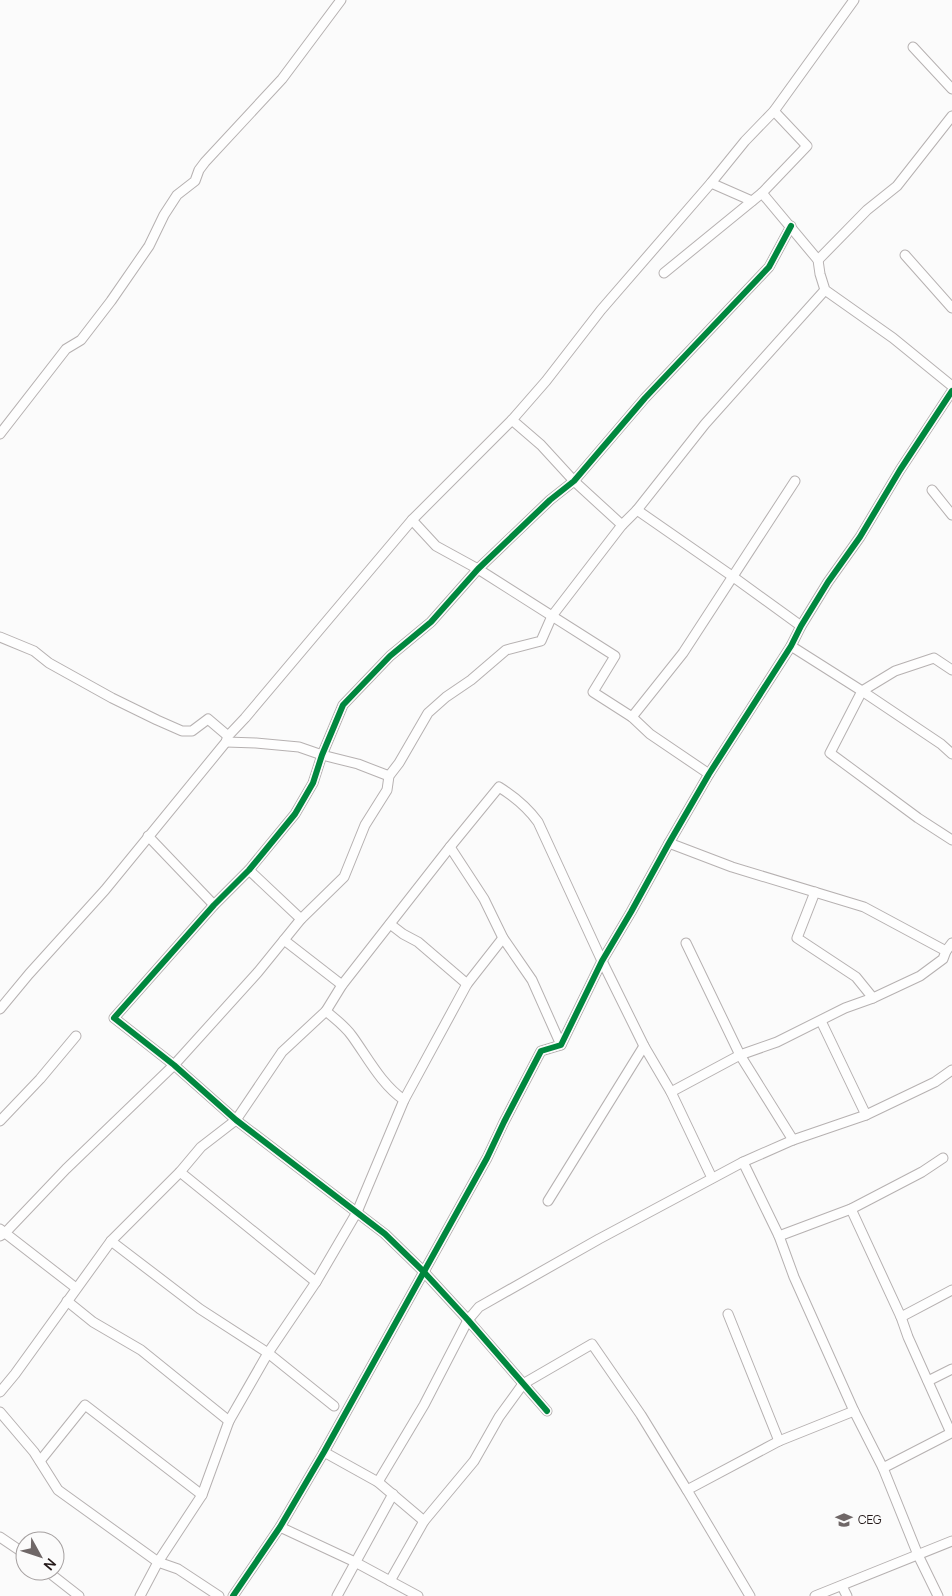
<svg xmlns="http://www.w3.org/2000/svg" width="952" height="1596" viewBox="0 0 952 1596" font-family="Manrope,sans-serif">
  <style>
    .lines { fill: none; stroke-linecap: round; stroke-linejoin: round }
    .minor-casing { stroke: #b6b1b1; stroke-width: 11 }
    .minor { stroke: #fefefe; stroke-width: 9 }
    .cycleway-casing { stroke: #fbfbfb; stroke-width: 9 }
    .cycleway { stroke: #00873e; stroke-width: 6 }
    .labels { text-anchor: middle; stroke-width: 4; stroke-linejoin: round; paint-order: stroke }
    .poi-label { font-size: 12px; fill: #231818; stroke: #fbfbfb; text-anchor: start }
  </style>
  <rect width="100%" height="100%" fill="#fbfbfb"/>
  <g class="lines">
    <g class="minor-casing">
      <g id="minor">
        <polyline points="913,47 952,89"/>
        <polyline points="711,183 752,201"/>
        <polyline points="762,193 818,260 820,274 825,290 893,338 952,386"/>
        <polyline points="905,255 952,308"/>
        <polyline points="818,260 867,210 897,186 952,116"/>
        <polyline points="664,273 762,193 807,146 774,111"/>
        <polyline points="512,420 541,445 574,481 622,525"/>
        <polyline points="0,434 66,349 81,340 111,301 149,246 164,215 177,195 195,181 199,170 205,162 282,79 341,0"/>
        <polyline points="932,490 952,515"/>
        <polyline points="637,510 732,576 801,626"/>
        <polyline points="412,520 436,546 478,569 615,656 593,692 632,717 650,734 709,774"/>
        <polyline points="0,637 34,651 49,663 112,698 157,720 182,731 192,731 208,719 228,736"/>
        <polyline points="791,646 862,691 941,744 952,754"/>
        <polyline points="952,670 934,658 895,671 862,691 830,753 918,818 952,840"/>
        <polyline points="632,717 683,653 795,481"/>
        <polyline points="226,742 256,743 299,747 322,755 358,764 389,776"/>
        <polyline points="148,836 214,905"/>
        <polyline points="669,843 732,867 864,907 946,951"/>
        <polyline points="450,847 484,899 503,938 532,980 561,1045"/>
        <polyline points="249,870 301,919"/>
        <polyline points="815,892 797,938 856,977 873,998"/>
        <polyline points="390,924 403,934 418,942 467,984"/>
        <polyline points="284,940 342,985"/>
        <polyline points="686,943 740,1055 793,1140"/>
        <polyline points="0,1009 29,974 105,890 226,742 228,736 245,718 412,520 512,420 546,381 601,310 711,183 745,141 774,111 854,0"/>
        <path d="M326 1011C335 1019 345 1026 352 1036 368 1058 381 1084 404 1100"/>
        <polyline points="821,1021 866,1115"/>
        <polyline points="671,1092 740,1055 777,1042 845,1008 873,998 920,976 943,959 946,951 952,943"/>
        <polyline points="0,1121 40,1079 76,1036"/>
        <polyline points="743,1162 779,1236 794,1277 854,1411 883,1468 918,1555 938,1596"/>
        <polyline points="180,1172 316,1282"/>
        <polyline points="548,1201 644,1046"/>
        <polyline points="851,1209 901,1317 908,1337 951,1433 883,1468"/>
        <polyline points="0,1229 76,1288"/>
        <polyline points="0,1236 5,1233 66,1169 174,1065 258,972 301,919 344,877 365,825 387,790 389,776 399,763 428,713 446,697 471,680 506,650 541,641 552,616 622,525 637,510 705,424 825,290"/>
        <polyline points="779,1236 851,1209 922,1172 943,1158"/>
        <polyline points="111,1241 200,1309 268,1353 334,1406"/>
        <polyline points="67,1301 93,1322 141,1350 229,1421"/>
        <polyline points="728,1314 779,1441"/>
        <polyline points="901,1317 952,1290"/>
        <polyline points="928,1381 952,1369"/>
        <path d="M0 1392 15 1374 111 1241 180 1172 201 1147 236 1120 282 1052 326 1011 342 985 450 847 499 787C515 797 527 807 538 822L602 961 644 1046 671 1092 712 1178"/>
        <polyline points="547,1411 468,1320 423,1271 385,1234 236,1120 174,1065 114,1018 214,905 249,870 295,814 313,783 322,755 343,705 390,656 431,622 478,569 550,500 574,481 645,398 769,267 791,226"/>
        <polyline points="0,1412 34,1452 58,1490 158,1562 178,1569 219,1596"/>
        <polyline points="324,1452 378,1482 424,1521"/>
        <polyline points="40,1461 85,1405 202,1495"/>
        <polyline points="378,1482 424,1405 468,1320 479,1307 599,1239 743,1162 793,1140 866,1115 935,1082 952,1070"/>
        <polyline points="280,1527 355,1562 418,1596"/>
        <polyline points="0,1537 25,1554"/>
        <polyline points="47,1571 79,1596"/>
        <polyline points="390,1581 424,1521 474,1461 499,1417 523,1384 592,1344 641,1415 687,1490"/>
        <polyline points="842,1586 847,1596"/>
        <polyline points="140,1596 158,1562 202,1495 229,1421 268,1353 316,1282 357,1212 404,1100 467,984 503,938"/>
        <polyline points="233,1596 280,1527 324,1452 487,1158 504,1122 541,1051 561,1045 602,961 631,912 669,843 709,774 791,646 801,626 828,582 860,537 900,470 952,391"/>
        <polyline points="337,1596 393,1494"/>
        <polyline points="750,1596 687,1490 779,1441 854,1411"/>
        <polyline points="815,1596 952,1541"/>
      </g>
    </g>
    <use href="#minor" class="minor"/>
    <g class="cycleway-casing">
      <g id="cycleway">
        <polyline points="547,1411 468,1320 423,1271 385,1234 236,1120 174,1065 114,1018 214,905 249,870 295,814 313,783 322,755 343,705 390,656 431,622 478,569 550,500 574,481 645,398 769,267 791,226"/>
        <polyline points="233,1596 280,1527 324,1452 487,1158 504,1122 541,1051 561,1045 602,961 631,912 669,843 709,774 791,646 801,626 828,582 860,537 900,470 952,391"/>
      </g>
    </g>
    <use href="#cycleway" class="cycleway"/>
  </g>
  <defs>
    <g id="university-bare" transform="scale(1.35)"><path d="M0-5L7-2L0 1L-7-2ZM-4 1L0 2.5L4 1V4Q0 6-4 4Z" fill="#6f6767" stroke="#fbfbfb" stroke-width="2.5" paint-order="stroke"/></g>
  </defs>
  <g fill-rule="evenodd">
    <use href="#university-bare" x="844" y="1520"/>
  </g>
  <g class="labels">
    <g class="poi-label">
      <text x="858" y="1524">CEG</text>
    </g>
  </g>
  <g transform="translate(40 1556) rotate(130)"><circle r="24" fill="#fbfbfb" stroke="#a5a0a0"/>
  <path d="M0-4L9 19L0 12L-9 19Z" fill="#6f6767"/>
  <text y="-8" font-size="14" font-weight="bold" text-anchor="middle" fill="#231818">N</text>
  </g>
</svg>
